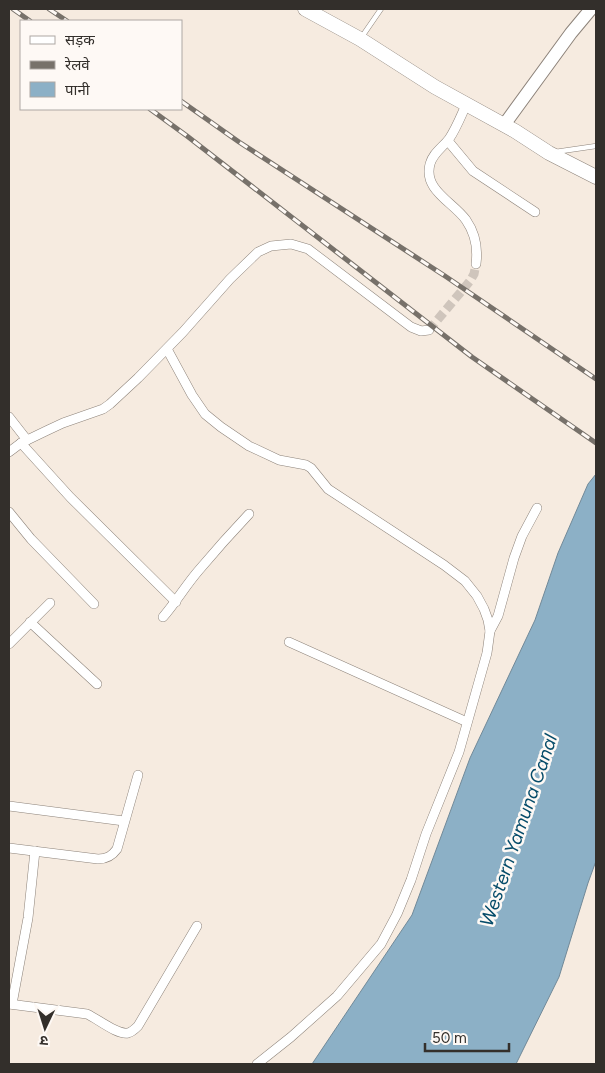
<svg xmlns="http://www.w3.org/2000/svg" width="605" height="1073" viewBox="0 0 605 1073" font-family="Figtree,'Noto Sans Devanagari',sans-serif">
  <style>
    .water { fill: #8cb0c6; stroke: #718998 }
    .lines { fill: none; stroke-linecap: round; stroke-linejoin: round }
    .street-tunnel { stroke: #cfc5bc; stroke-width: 9; stroke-dasharray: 9 4.5; stroke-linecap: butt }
    .lane-casing { stroke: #8d837a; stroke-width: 5.5 }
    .street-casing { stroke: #8d837a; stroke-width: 10 }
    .secondary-casing { stroke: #8d837a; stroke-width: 14 }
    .primary-casing { stroke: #8d837a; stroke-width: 15 }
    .lane { stroke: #fff; stroke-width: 4.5 }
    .street { stroke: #fff; stroke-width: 9 }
    .secondary { stroke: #fff; stroke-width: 12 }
    .primary { stroke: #fff; stroke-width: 14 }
    .rail-casing { stroke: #77716a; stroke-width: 5 }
    .rail { stroke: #fef9f5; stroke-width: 3; stroke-dasharray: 9; stroke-linecap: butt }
    .labels { text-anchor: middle; stroke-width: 5; stroke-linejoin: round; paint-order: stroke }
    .water-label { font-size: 19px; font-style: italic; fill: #064c6a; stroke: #fef9f5 }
  </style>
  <rect width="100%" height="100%" fill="#f6ebe0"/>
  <polygon class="water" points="596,474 596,861 588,883 559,977 516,1064 312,1064 412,915 470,758 535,620 558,553 588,484"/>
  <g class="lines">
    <polyline class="street-tunnel" points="429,330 470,281 474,274 476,264"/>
    <g class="lane-casing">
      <g id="lane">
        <polyline points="361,38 381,9"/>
        <polyline points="555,152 596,146"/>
      </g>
    </g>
    <g class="street-casing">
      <g id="street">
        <path d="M466 105C461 116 456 129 449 139 442 148 433 153 430 164 423 190 453 202 466 220 475 233 478 249 476 264"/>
        <polyline points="448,141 473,171 535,212"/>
        <polyline points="167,349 192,395 205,414 221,427 249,446 279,460 306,465 311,468 328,489 444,565 465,581 477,596 484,609 488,620 490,631 487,653 459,752 426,834 411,880 397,914 381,944 337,996 291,1037 257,1064"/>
        <polyline points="9,417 27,440"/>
        <polyline points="21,443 70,497 176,602"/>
        <polyline points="9,452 21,443 48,430 63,423 103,409 110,404 138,378 183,332 230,279 258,252 271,246 291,244 308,249 411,327 421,331 429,330"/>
        <polyline points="9,512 31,539 94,604"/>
        <path d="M163 617C176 602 186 585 199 570 215 551 232 532 249 514"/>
        <polyline points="30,622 97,684"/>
        <polyline points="490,631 498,616 514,558 522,536 537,508"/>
        <polyline points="289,642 467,722"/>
        <polyline points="9,644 50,603"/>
        <polyline points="9,806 124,821"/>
        <path d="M9 848 98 859C107 859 112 856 117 849L138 775"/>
        <path d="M9 1004 87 1014C98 1019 117 1035 128 1033 132 1032 135 1029 138 1026L197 926"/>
        <polyline points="12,1004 28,918 35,851"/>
      </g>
    </g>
    <g class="secondary-casing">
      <polyline id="secondary" points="504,125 571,33 591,9"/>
    </g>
    <g class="primary-casing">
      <polyline id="primary" points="305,9 360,39 435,87 515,131 549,153 596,177"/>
    </g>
    <use href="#lane" class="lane"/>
    <use href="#street" class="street"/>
    <use href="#secondary" class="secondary"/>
    <use href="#primary" class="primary"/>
    <g class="rail-casing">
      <g id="rail">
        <polyline points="13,9 30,21"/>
        <polyline points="49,9 67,21"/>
        <polyline points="181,101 239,142 445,276 596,379"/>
        <polyline points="150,109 187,136 472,357 596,443"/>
      </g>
    </g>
    <use href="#rail" class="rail"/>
  </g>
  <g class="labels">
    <g class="water-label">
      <text transform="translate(518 830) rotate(-71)" y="7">Western Yamuna Canal</text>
    </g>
  </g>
  <rect width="605" height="1073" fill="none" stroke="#332f2b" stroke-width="20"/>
  <rect x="20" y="20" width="162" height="90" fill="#fef9f5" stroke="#ada8a4"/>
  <rect x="30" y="36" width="25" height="8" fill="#ffffff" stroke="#ada8a4"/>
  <text x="65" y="45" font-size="15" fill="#332f2b">सड़क</text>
  <rect x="30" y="61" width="25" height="8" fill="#77716a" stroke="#ada8a4"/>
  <text x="65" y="70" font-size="15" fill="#332f2b">रेलवे</text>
  <rect x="30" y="82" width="25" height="15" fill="#8cb0c6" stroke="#ada8a4"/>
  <text x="65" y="95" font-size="15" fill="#332f2b">पानी</text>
  <g transform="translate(45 1028) rotate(184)" stroke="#fef9f5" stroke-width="4" paint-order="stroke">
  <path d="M0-4L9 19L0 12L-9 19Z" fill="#332f2b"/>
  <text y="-8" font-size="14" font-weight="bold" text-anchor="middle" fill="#332f2b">उ</text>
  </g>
  <path d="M425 1043v8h84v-8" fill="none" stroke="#332f2b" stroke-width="2.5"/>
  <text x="432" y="1043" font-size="15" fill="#332f2b" stroke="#fef9f5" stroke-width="4" paint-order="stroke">50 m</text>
</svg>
